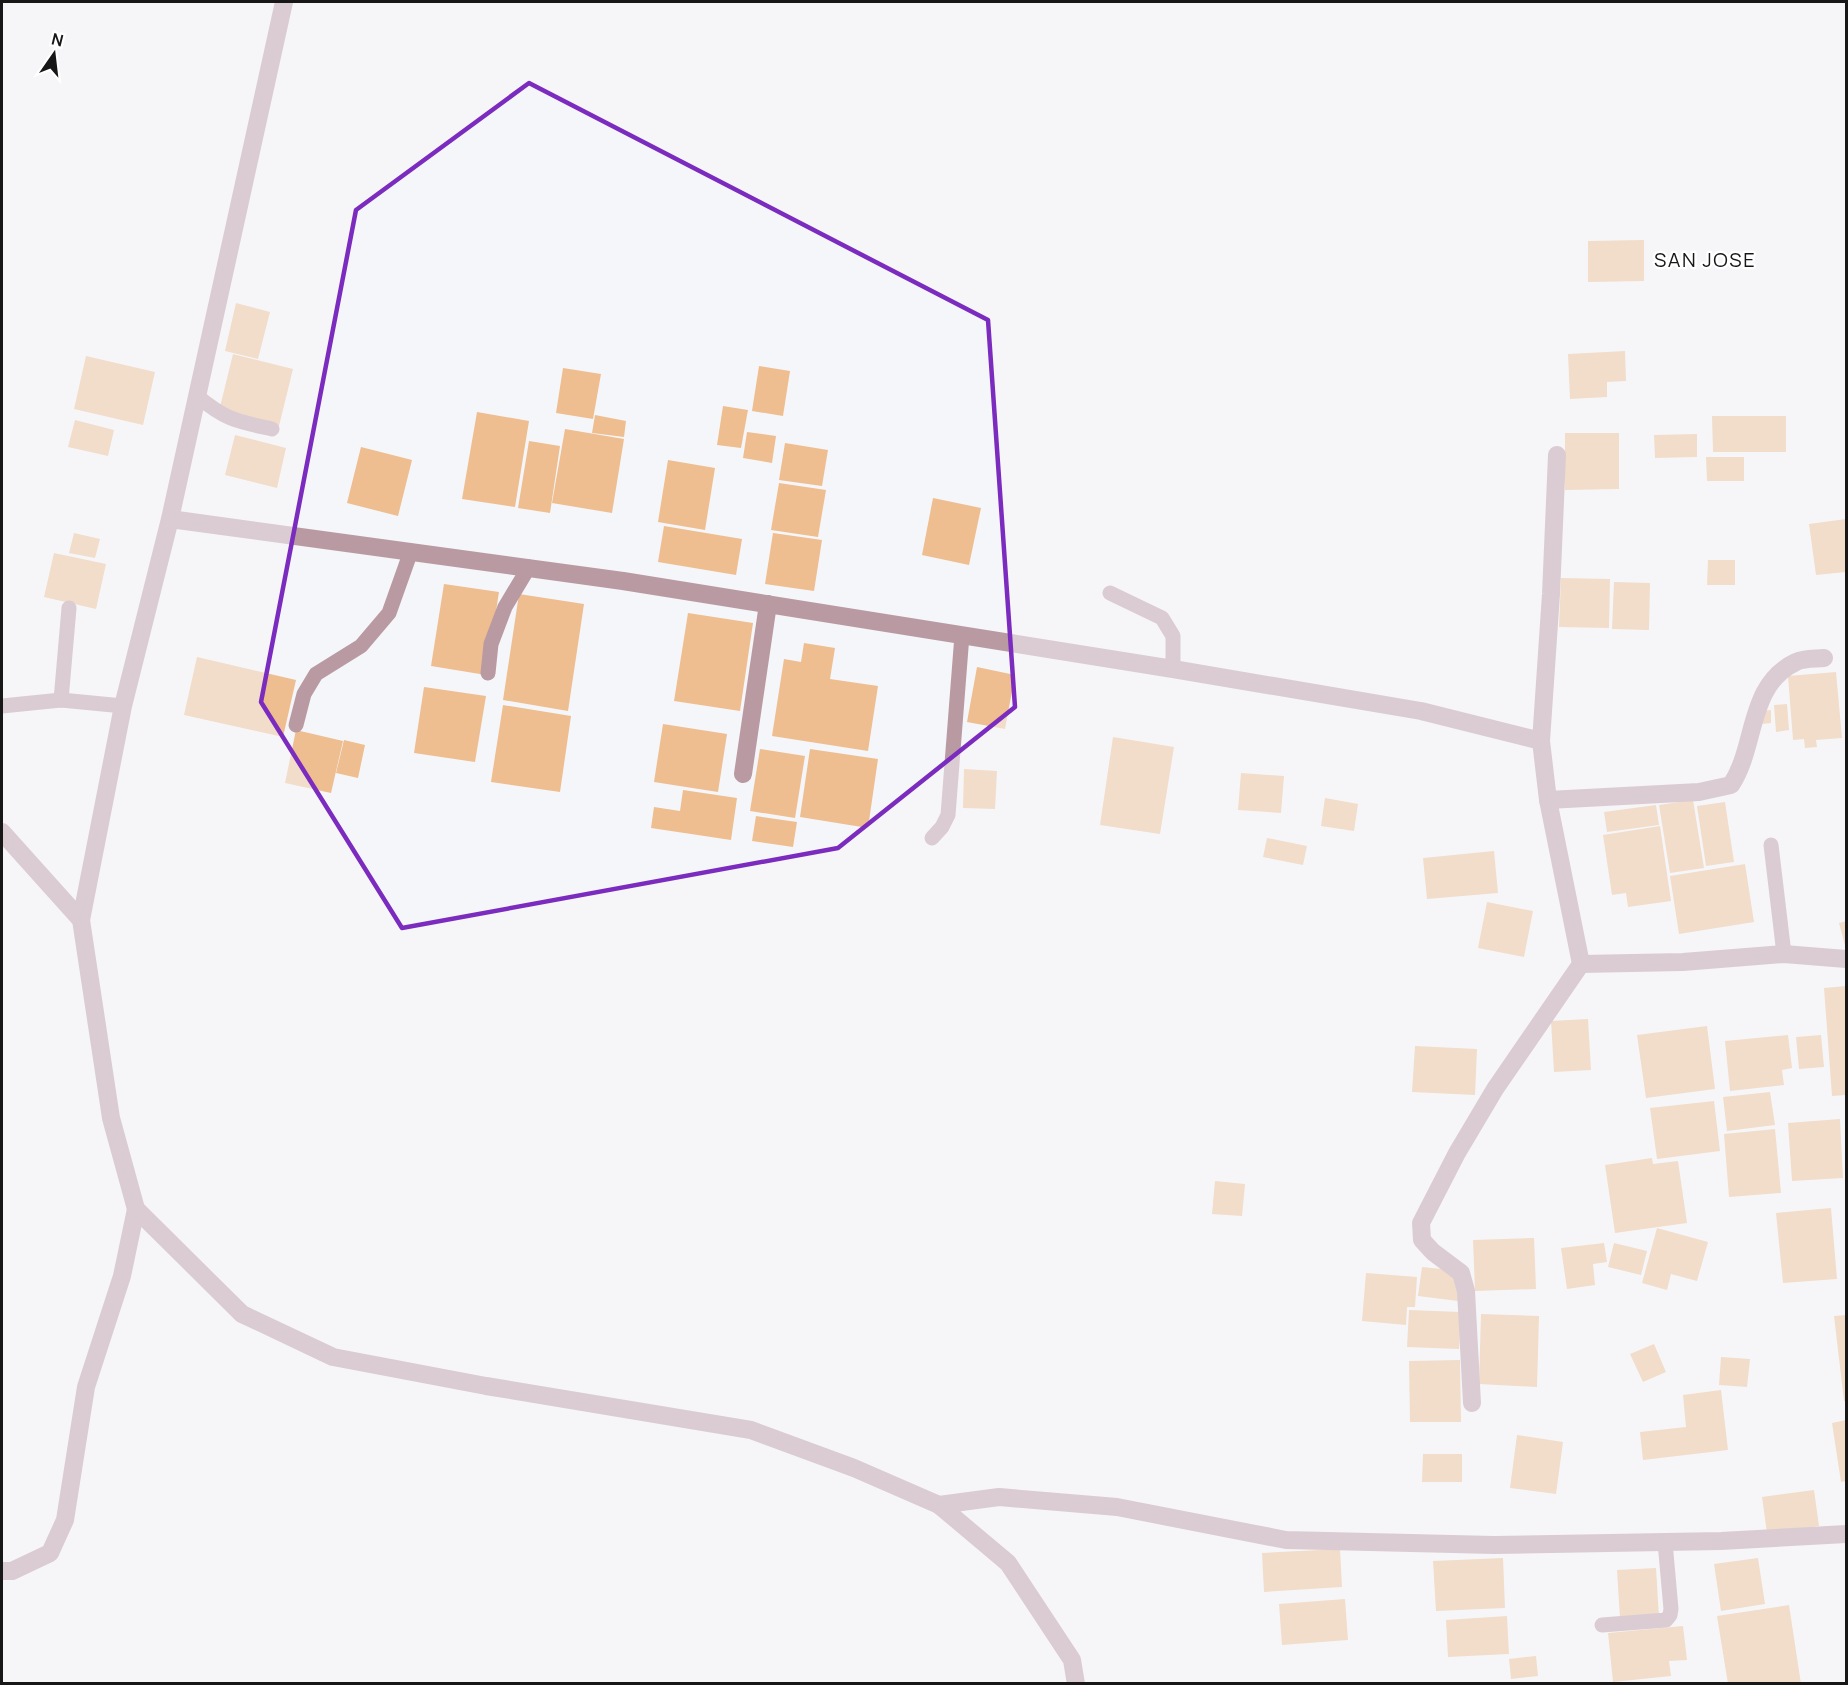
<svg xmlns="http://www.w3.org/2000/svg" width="1848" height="1685" viewBox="0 0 1848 1685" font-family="Manrope,sans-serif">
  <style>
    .building { fill: #eebe90 }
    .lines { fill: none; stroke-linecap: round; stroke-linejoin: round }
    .lane { stroke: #b99aa2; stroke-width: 15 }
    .street { stroke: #b99aa2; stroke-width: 18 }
    .marked { fill: none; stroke: #7b2cbf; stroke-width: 4.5; stroke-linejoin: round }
    .labels { text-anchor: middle; stroke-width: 4.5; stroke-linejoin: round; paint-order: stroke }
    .quarter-label { font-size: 20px; letter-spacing: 1.5px; fill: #171718; stroke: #fff }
  </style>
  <rect width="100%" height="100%" fill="#f5f6f9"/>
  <g class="building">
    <polygon points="1644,240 1644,281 1588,282 1588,241"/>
    <polygon points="236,303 270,312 258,359 225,351"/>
    <polygon points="1625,351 1626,381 1607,382 1607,397 1570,399 1568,354"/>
    <polygon points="233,354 293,369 279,426 219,411"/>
    <polygon points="86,356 155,372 143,425 74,409"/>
    <polygon points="759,366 790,371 783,416 752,411"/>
    <polygon points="563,368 601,374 593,419 556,413"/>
    <polygon points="723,406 748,410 741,448 717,445"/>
    <polygon points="477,412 529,421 515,507 462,499"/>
    <polygon points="595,415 626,421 624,437 592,433"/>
    <polygon points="1712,416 1786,416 1786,452 1713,452"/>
    <polygon points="75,420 114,430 108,456 68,447"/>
    <polygon points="565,429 624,439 612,513 552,503"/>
    <polygon points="747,432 776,436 772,463 743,458"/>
    <polygon points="1565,433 1619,433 1619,489 1565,490"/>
    <polygon points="1697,434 1697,457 1655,458 1654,435"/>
    <polygon points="235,435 286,448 277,488 225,475"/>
    <polygon points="529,441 560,446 550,513 518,508"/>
    <polygon points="785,443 828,450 822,486 779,480"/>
    <polygon points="361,447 412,460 398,516 347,503"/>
    <polygon points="1706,457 1744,457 1744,481 1707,481"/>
    <polygon points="668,460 715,468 705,530 658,522"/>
    <polygon points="779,483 826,490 818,537 771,530"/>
    <polygon points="933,498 981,508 969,565 922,555"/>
    <polygon points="1846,519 1846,572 1816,575 1809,524"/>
    <polygon points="664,526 742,539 736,575 658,562"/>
    <polygon points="74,533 100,539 95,558 69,553"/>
    <polygon points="773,533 822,540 814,591 765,584"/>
    <polygon points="54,553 106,564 96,609 44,597"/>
    <polygon points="1708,560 1735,560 1735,585 1707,585"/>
    <polygon points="1561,578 1610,579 1609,628 1559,627"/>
    <polygon points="1614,582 1650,583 1649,630 1612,629"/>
    <polygon points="444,584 499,592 486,675 431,666"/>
    <polygon points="519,594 584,604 568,711 503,700"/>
    <polygon points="688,613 753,623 740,711 674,701"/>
    <polygon points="804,643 835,648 830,679 878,686 868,751 772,736 784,659 801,662"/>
    <polygon points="197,657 296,680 283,737 184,715"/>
    <polygon points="977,667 1015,675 1005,729 967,722"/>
    <polygon points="1836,672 1842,738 1816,740 1817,747 1805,748 1804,739 1793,740 1788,676"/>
    <polygon points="424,687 486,696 475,762 414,753"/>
    <polygon points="1787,704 1789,730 1776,732 1774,705"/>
    <polygon points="503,705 571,716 560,792 491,782"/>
    <polygon points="1771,710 1771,723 1762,724 1762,711"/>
    <polygon points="663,724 727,734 718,792 654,782"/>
    <polygon points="296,730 343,741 331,793 285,783"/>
    <polygon points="1113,737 1174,747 1160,834 1100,825"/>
    <polygon points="344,740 365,745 358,778 336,773"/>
    <polygon points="760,749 805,756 795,818 750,811"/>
    <polygon points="810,749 878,759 868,828 800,817"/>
    <polygon points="964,769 997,771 995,809 963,808"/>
    <polygon points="1241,773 1284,776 1281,813 1238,810"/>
    <polygon points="683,790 737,798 731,840 651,828 654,807 680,811"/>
    <polygon points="1325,798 1358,804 1354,831 1321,826"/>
    <polygon points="1693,800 1704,868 1670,873 1659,805"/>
    <polygon points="1725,802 1734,862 1706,866 1697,806"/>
    <polygon points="1656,805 1659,825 1607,832 1604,812"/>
    <polygon points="756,816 797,822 793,847 752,841"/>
    <polygon points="1660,826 1671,901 1628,907 1626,893 1612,895 1603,835"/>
    <polygon points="1267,838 1307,846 1303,865 1263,857"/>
    <polygon points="1494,851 1498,893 1427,899 1423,858"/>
    <polygon points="1745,864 1754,922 1679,934 1670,876"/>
    <polygon points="1487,902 1533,911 1524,957 1478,948"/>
    <polygon points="1846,921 1846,949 1839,923"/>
    <polygon points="1846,986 1846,1095 1832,1096 1824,988"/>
    <polygon points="1588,1019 1591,1070 1554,1072 1551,1021"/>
    <polygon points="1707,1026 1715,1089 1646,1098 1637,1035"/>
    <polygon points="1788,1035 1792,1068 1782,1070 1784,1085 1730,1091 1725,1041"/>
    <polygon points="1821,1035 1824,1067 1799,1069 1796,1037"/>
    <polygon points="1415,1046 1477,1049 1475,1095 1412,1092"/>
    <polygon points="1770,1092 1775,1125 1727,1131 1723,1097"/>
    <polygon points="1714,1101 1720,1151 1657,1159 1650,1108"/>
    <polygon points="1840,1119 1843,1178 1792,1181 1788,1123"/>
    <polygon points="1775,1129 1781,1193 1729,1197 1724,1134"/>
    <polygon points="1652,1158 1653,1164 1678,1161 1687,1223 1615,1233 1605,1165"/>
    <polygon points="1215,1181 1245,1184 1242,1216 1212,1214"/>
    <polygon points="1831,1208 1837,1279 1783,1283 1776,1213"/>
    <polygon points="1657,1228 1708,1242 1697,1281 1671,1274 1667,1290 1642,1283"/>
    <polygon points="1534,1238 1536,1289 1475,1291 1473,1240"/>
    <polygon points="1604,1243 1607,1262 1593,1264 1595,1285 1567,1289 1561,1248"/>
    <polygon points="1614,1243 1647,1251 1641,1275 1608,1267"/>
    <polygon points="1422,1267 1452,1270 1460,1276 1458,1301 1418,1296"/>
    <polygon points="1366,1273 1417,1277 1415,1307 1407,1307 1406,1325 1362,1321"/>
    <polygon points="1409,1310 1461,1312 1459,1349 1407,1347"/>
    <polygon points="1481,1314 1539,1316 1537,1387 1479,1384"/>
    <polygon points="1846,1315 1846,1401 1844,1401 1834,1316"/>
    <polygon points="1654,1344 1666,1372 1643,1382 1630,1354"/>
    <polygon points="1721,1357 1750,1359 1747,1387 1719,1385"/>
    <polygon points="1460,1360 1461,1422 1410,1422 1409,1361"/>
    <polygon points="1721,1390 1728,1450 1643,1460 1640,1432 1686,1427 1683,1395"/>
    <polygon points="1846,1420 1846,1481 1841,1482 1832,1423"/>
    <polygon points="1517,1435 1563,1442 1556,1494 1510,1488"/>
    <polygon points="1423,1454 1462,1454 1462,1482 1422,1482"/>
    <polygon points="1814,1490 1819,1526 1767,1533 1762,1497"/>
    <polygon points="1340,1549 1342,1587 1264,1592 1262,1553"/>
    <polygon points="1503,1558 1505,1608 1436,1611 1433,1561"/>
    <polygon points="1758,1558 1765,1604 1721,1611 1714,1564"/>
    <polygon points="1656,1568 1659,1617 1620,1618 1617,1570"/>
    <polygon points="1345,1599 1348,1640 1282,1645 1279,1604"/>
    <polygon points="1789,1605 1801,1684 1728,1684 1717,1616"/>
    <polygon points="1507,1616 1509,1654 1448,1657 1446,1620"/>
    <polygon points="1683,1626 1687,1660 1669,1661 1671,1676 1613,1682 1608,1633"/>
    <polygon points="1536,1656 1538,1676 1511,1679 1509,1659"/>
  </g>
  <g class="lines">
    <g class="lane">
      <path d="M197 396C226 420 236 421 272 429"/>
      <polyline points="1110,593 1162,618 1173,636 1173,669"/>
      <polyline points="488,673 491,644 505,607 529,567"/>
      <polyline points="61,700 69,608"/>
      <polyline points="2,706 61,700 123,706"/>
      <polyline points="296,725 304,694 316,674 361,646 389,613 411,551"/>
      <polyline points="932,838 942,827 948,815 962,635"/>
      <polyline points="1771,845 1784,954"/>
      <polyline points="1602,1625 1666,1620 1670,1615 1671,1609 1665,1542"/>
    </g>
    <g class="street">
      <polyline points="170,519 623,581 1173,669 1421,711 1541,741 1548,800 1581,964 1683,962 1784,954 1846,959"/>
      <polyline points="1541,741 1551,594 1557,455"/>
      <polyline points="743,774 768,604"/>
      <path d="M1548 800 1699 792 1731 785C1757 746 1747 685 1796 662 1804 658 1815 659 1824 658"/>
      <polyline points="2,832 81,920 111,1118 136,1209 242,1314 333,1357 486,1386 751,1430 854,1468 939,1505 1008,1563 1072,1660 1076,1684"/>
      <polyline points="81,920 123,706 170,519 284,2"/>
      <polyline points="1472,1403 1466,1291 1461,1273 1433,1252 1422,1240 1421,1223 1457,1153 1495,1089 1581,964"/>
      <polyline points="939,1505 999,1497 1117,1507 1286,1540 1494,1545 1721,1541 1846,1534"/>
      <polyline points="2,1571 12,1571 50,1553 65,1520 86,1387 122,1276 136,1209"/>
    </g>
  </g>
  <path d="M0 0H1848V1685H0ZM529 83 988 320 1015 707 838 848 402 928 261 702 356 210Z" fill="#f5f6f9" fill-opacity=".55" fill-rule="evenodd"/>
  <path class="marked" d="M529 83 988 320 1015 707 838 848 402 928 261 702 356 210Z"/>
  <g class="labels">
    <g class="quarter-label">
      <text x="1705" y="267">SAN JOSE</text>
    </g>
  </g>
  <rect width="1848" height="1685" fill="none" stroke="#171718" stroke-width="6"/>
  <g transform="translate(54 54) rotate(14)" stroke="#ffffff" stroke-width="4.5" paint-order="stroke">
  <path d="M0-4.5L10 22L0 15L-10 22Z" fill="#171718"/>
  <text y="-9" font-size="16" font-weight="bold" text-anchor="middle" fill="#171718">N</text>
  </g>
</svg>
